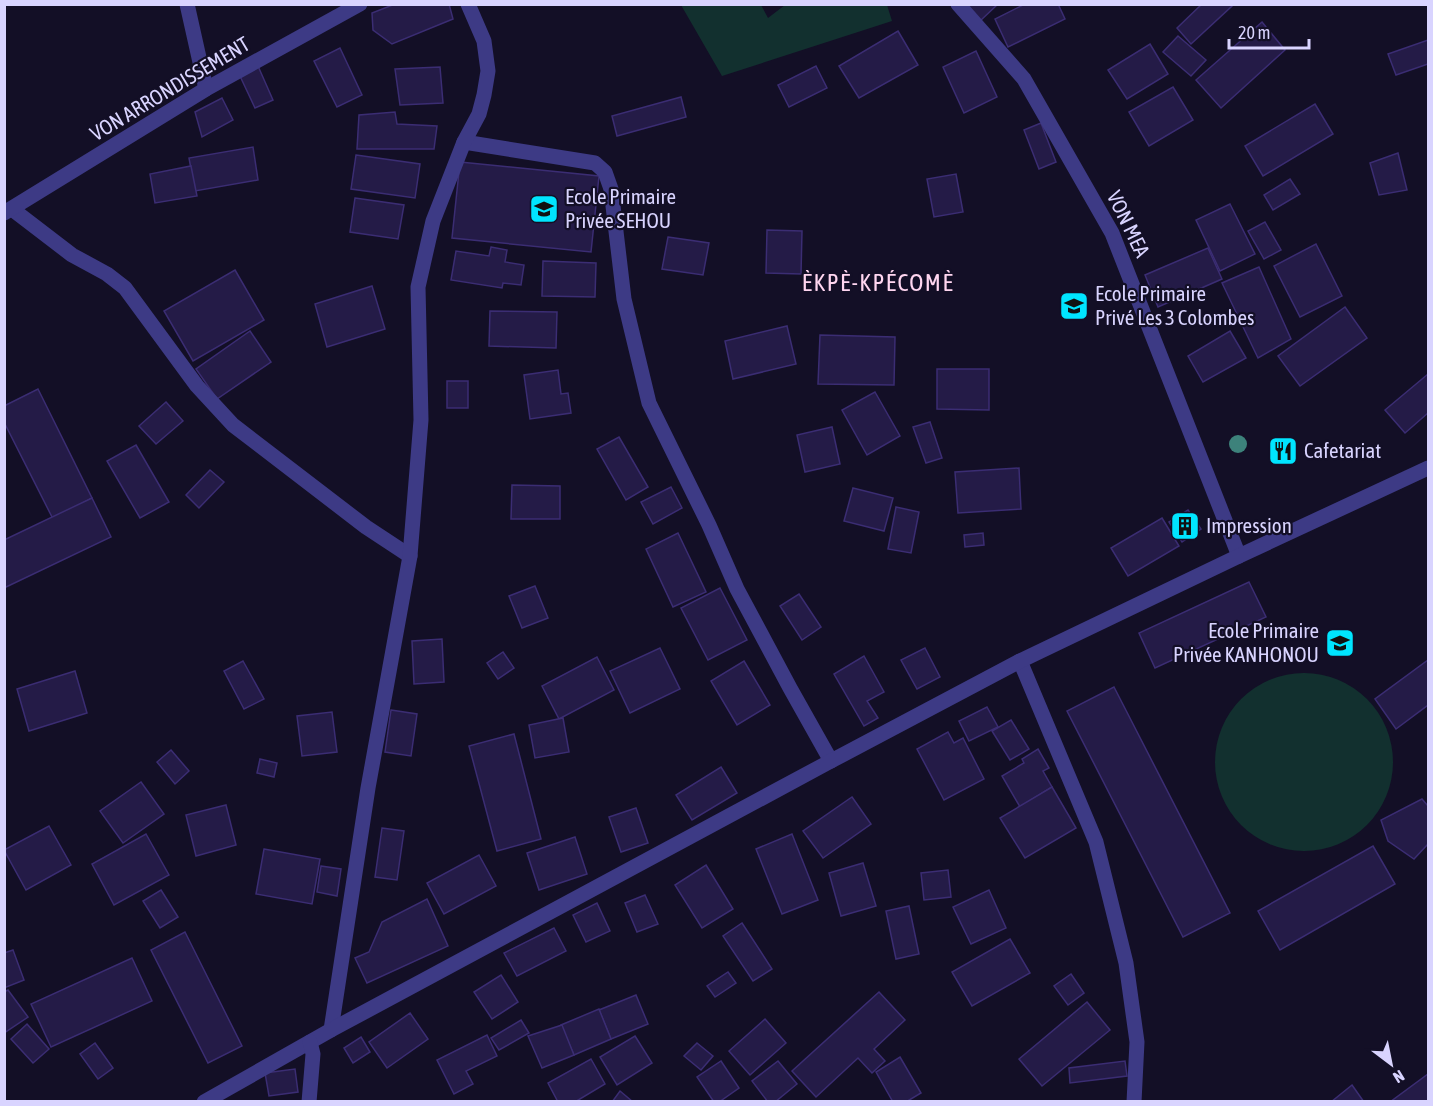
<svg xmlns="http://www.w3.org/2000/svg" width="1433" height="1106" viewBox="0 0 1433 1106" font-family="'Asap Condensed',sans-serif">
  <style>
    .green { fill: #12302f }
    .building { fill: #241b47; stroke: #3b2d73; stroke-width: 1.5 }
    .lines { fill: none; stroke-linecap: round; stroke-linejoin: round }
    .minor { stroke: #3d3a85; stroke-width: 15 }
    .tree { fill: #3d827b }
    .labels { text-anchor: middle; stroke-width: 4.5; stroke-linejoin: round; paint-order: stroke }
    .street-label { font-size: 21px; fill: #d9d4ff; stroke: #130f26 }
    .poi-label { font-size: 21px; fill: #d9d4ff; stroke: #130f26; text-anchor: start }
    .quarter-label { font-size: 24px; letter-spacing: 1.5px; fill: #ffd6f0; stroke: #130f26 }
  </style>
  <rect width="100%" height="100%" fill="#130f26"/>
  <g class="green">
    <polygon points="681,5 761,5 768,18 785,5 887,5 892,21 722,76"/>
    <circle cx="1304" cy="762" r="89"/>
  </g>
  <g class="building">
    <polygon points="395,4 449,4 453,19 392,44 373,30 372,13"/>
    <polygon points="964,4 998,4 979,22"/>
    <polygon points="1025,4 1058,4 1065,19 1008,47 995,19"/>
    <polygon points="1202,4 1231,4 1232,6 1191,44 1177,28"/>
    <polygon points="1262,22 1285,50 1221,108 1196,80"/>
    <polygon points="898,31 918,65 859,98 839,66"/>
    <polygon points="1178,36 1206,60 1191,76 1163,52"/>
    <polygon points="1428,40 1428,64 1396,75 1388,54"/>
    <polygon points="1150,44 1168,74 1127,99 1108,70"/>
    <polygon points="340,48 362,95 337,107 314,61"/>
    <polygon points="976,51 997,97 964,113 943,67"/>
    <polygon points="258,66 273,100 255,108 239,74"/>
    <polygon points="816,66 827,88 789,107 778,85"/>
    <polygon points="440,67 443,103 400,105 395,69"/>
    <polygon points="1173,87 1193,120 1149,146 1129,112"/>
    <polygon points="681,97 686,117 617,136 612,116"/>
    <polygon points="222,98 233,120 202,137 195,112"/>
    <polygon points="1315,104 1333,134 1263,176 1245,146"/>
    <polygon points="395,112 397,124 437,126 434,149 357,149 359,115"/>
    <polygon points="1041,123 1056,162 1039,169 1024,130"/>
    <polygon points="253,147 258,180 195,191 189,158"/>
    <polygon points="1398,153 1407,190 1379,195 1370,163"/>
    <polygon points="356,155 420,164 415,198 351,189"/>
    <polygon points="460,162 599,176 591,252 452,238"/>
    <polygon points="191,166 197,196 155,203 150,174"/>
    <polygon points="956,174 963,212 934,217 927,179"/>
    <polygon points="1290,179 1300,194 1273,210 1264,195"/>
    <polygon points="355,198 404,205 398,239 350,232"/>
    <polygon points="1230,204 1255,254 1220,271 1196,220"/>
    <polygon points="1265,222 1281,250 1264,259 1248,231"/>
    <polygon points="767,230 802,231 801,274 766,273"/>
    <polygon points="668,237 709,243 703,275 662,269"/>
    <polygon points="1316,244 1342,296 1300,317 1274,266"/>
    <polygon points="491,247 507,250 505,262 524,265 521,285 503,283 502,288 451,280 456,251 489,256"/>
    <polygon points="1208,248 1222,279 1158,307 1145,275"/>
    <polygon points="543,261 596,263 595,297 542,296"/>
    <polygon points="1259,267 1291,339 1258,358 1222,283"/>
    <polygon points="235,270 264,320 193,361 164,311"/>
    <polygon points="372,286 385,329 327,347 315,304"/>
    <polygon points="1345,307 1367,338 1300,386 1278,356"/>
    <polygon points="490,311 557,312 556,348 489,346"/>
    <polygon points="787,326 796,364 733,379 725,341"/>
    <polygon points="250,331 271,362 217,399 196,369"/>
    <polygon points="1230,331 1246,358 1203,382 1188,356"/>
    <polygon points="820,335 895,337 894,385 818,384"/>
    <polygon points="937,369 989,369 989,410 937,409"/>
    <polygon points="558,370 561,394 568,393 571,413 530,419 524,375"/>
    <polygon points="1428,374 1428,413 1405,433 1385,410"/>
    <rect x="447" y="381" width="21" height="27"/>
    <polygon points="38,389 92,498 53,519 4,422 4,406"/>
    <polygon points="875,392 900,436 867,455 842,410"/>
    <polygon points="166,402 183,421 156,444 139,426"/>
    <polygon points="930,422 942,458 926,463 913,427"/>
    <polygon points="832,427 840,464 805,472 797,435"/>
    <polygon points="619,437 648,487 626,500 597,449"/>
    <polygon points="136,445 169,502 140,518 107,461"/>
    <polygon points="1019,468 1021,509 958,513 955,472"/>
    <polygon points="210,470 224,482 199,508 186,495"/>
    <polygon points="512,485 560,486 560,519 511,519"/>
    <polygon points="671,487 682,508 653,524 641,502"/>
    <polygon points="853,488 893,498 884,531 844,521"/>
    <polygon points="92,498 111,537 4,588 4,540"/>
    <polygon points="896,507 919,512 911,553 888,549"/>
    <polygon points="1188,510 1201,529 1182,542 1169,522"/>
    <polygon points="1162,518 1179,546 1128,576 1111,548"/>
    <polygon points="678,533 706,592 673,607 646,549"/>
    <polygon points="983,533 984,545 965,547 964,535"/>
    <polygon points="1249,582 1266,617 1155,668 1139,633"/>
    <polygon points="535,586 548,618 522,628 509,596"/>
    <polygon points="720,588 747,640 708,660 681,608"/>
    <polygon points="799,594 821,627 802,640 780,606"/>
    <polygon points="442,639 444,682 414,684 412,641"/>
    <polygon points="660,648 680,689 630,713 610,671"/>
    <polygon points="925,648 940,677 917,689 901,660"/>
    <polygon points="503,652 514,668 498,679 487,663"/>
    <polygon points="864,656 884,692 867,701 878,718 864,726 834,674"/>
    <polygon points="597,657 614,690 559,719 542,686"/>
    <polygon points="1428,660 1428,705 1396,729 1375,699"/>
    <polygon points="243,661 264,699 244,709 224,671"/>
    <polygon points="744,661 770,705 737,725 711,681"/>
    <polygon points="75,671 87,713 29,731 17,689"/>
    <polygon points="1114,687 1230,913 1183,937 1067,711"/>
    <polygon points="987,707 998,727 969,741 959,721"/>
    <polygon points="391,710 417,714 411,756 385,752"/>
    <polygon points="332,712 337,752 302,756 297,716"/>
    <polygon points="563,718 569,752 535,758 529,725"/>
    <polygon points="1011,720 1029,749 1010,760 992,731"/>
    <polygon points="948,732 954,743 963,738 984,779 944,800 917,749"/>
    <polygon points="514,734 541,839 497,851 469,746"/>
    <polygon points="1038,749 1049,768 1043,771 1052,787 1020,807 1002,776 1024,763 1022,759"/>
    <polygon points="171,750 189,771 175,784 157,762"/>
    <polygon points="260,759 277,763 274,777 257,773"/>
    <polygon points="721,767 737,793 692,820 676,795"/>
    <polygon points="141,782 164,814 123,843 100,811"/>
    <polygon points="1052,787 1076,828 1025,858 1000,818"/>
    <polygon points="852,797 871,824 823,858 803,831"/>
    <polygon points="1422,799 1428,806 1428,844 1414,859 1388,841 1381,820"/>
    <polygon points="226,805 236,845 196,856 186,815"/>
    <polygon points="636,808 648,843 621,852 609,817"/>
    <polygon points="49,826 71,865 26,890 4,850"/>
    <polygon points="382,828 404,831 397,880 375,877"/>
    <polygon points="146,834 169,875 114,905 92,864"/>
    <polygon points="792,834 818,900 782,914 756,849"/>
    <polygon points="575,837 587,874 539,890 527,853"/>
    <polygon points="1373,846 1395,884 1280,950 1258,911"/>
    <polygon points="264,849 320,859 312,904 256,894"/>
    <polygon points="479,855 496,886 444,914 427,883"/>
    <polygon points="863,863 876,906 841,916 829,873"/>
    <polygon points="706,865 733,909 702,928 675,885"/>
    <polygon points="321,866 341,869 337,896 317,892"/>
    <polygon points="948,870 951,897 924,900 921,873"/>
    <polygon points="161,890 178,917 160,928 143,901"/>
    <polygon points="989,890 1006,928 971,944 953,907"/>
    <polygon points="645,895 658,924 637,932 625,903"/>
    <polygon points="427,899 448,946 367,983 355,958 369,952 382,922"/>
    <polygon points="597,903 610,931 586,942 573,915"/>
    <polygon points="909,906 919,954 896,959 886,911"/>
    <polygon points="742,923 772,969 753,981 723,936"/>
    <polygon points="554,928 566,951 517,976 504,953"/>
    <polygon points="185,932 242,1046 208,1063 151,950"/>
    <polygon points="1010,939 1030,973 972,1006 952,972"/>
    <polygon points="13,950 24,980 4,988 4,953"/>
    <polygon points="132,958 152,1001 51,1047 31,1004"/>
    <polygon points="728,972 736,983 715,997 707,986"/>
    <polygon points="1071,974 1084,993 1068,1005 1054,986"/>
    <polygon points="501,975 518,1002 492,1019 474,992"/>
    <polygon points="8,990 28,1017 4,1033 4,992"/>
    <polygon points="879,992 905,1020 874,1049 885,1061 872,1073 858,1058 816,1097 792,1071"/>
    <polygon points="636,995 648,1024 611,1039 599,1010"/>
    <polygon points="1087,1002 1110,1030 1042,1086 1019,1059"/>
    <polygon points="599,1009 611,1039 574,1055 561,1025"/>
    <polygon points="410,1013 428,1039 387,1068 369,1042"/>
    <polygon points="765,1019 786,1043 750,1075 729,1051"/>
    <polygon points="521,1020 529,1033 499,1050 491,1038"/>
    <polygon points="27,1024 49,1049 33,1063 11,1039"/>
    <polygon points="562,1025 574,1055 542,1068 528,1036"/>
    <polygon points="487,1035 497,1056 466,1071 473,1084 454,1094 437,1060"/>
    <polygon points="635,1036 652,1063 617,1085 600,1057"/>
    <polygon points="361,1037 370,1052 353,1063 344,1048"/>
    <polygon points="95,1043 113,1068 98,1079 80,1054"/>
    <polygon points="697,1043 713,1056 701,1070 684,1056"/>
    <polygon points="900,1057 921,1093 906,1102 893,1102 876,1072"/>
    <polygon points="591,1059 605,1084 575,1102 558,1102 548,1083"/>
    <polygon points="721,1061 739,1088 719,1102 714,1102 697,1077"/>
    <polygon points="778,1061 797,1084 775,1102 768,1102 752,1081"/>
    <polygon points="1125,1061 1127,1076 1070,1083 1069,1068"/>
    <polygon points="295,1069 298,1092 269,1096 265,1073"/>
    <polygon points="1428,1074 1428,1102 1390,1102"/>
    <polygon points="1352,1085 1364,1102 1331,1102"/>
    <polygon points="620,1091 633,1102 612,1102"/>
  </g>
  <g class="lines">
    <g class="minor">
      <polyline points="187,4 206,89"/>
      <polyline points="958,4 1024,79 1112,233 1239,556"/>
      <polyline points="464,142 595,163 605,172 611,189 624,299 649,403 709,525 737,589 790,688 831,761"/>
      <polyline points="12,209 72,255 107,274 125,288 197,386 233,425 366,527 410,556"/>
      <polyline points="4,213 206,89 360,4"/>
      <polyline points="1020,661 1096,842 1126,963 1137,1042 1134,1102"/>
      <polyline points="331,1030 368,788 410,556 421,420 418,287 433,221 464,142 479,114 484,95 488,71 484,41 468,4"/>
      <polyline points="204,1102 331,1030 831,761 1020,661 1239,556 1428,468"/>
      <polyline points="309,1102 313,1054 310,1042"/>
    </g>
  </g>
  <circle class="tree" cx="1238" cy="444" r="9"/>
  <defs>
    <g id="school-square" transform="scale(1.5)"><rect x="-9" y="-9" width="18" height="18" rx="4" fill="#00e5ff" stroke="#130f26"/><path d="M0-5L7-2L0 1L-7-2ZM-4 1L0 2.5L4 1V4Q0 6-4 4Z" fill="#111"/></g>
    <g id="restaurant-square" transform="scale(1.5)"><rect x="-9" y="-9" width="18" height="18" rx="4" fill="#00e5ff" stroke="#130f26"/><path d="M-5-6h1v4h1v-4h1v4h1v-4h1v5L-1.5 .5V6h-2V.5L-5-1ZM5-6V6H3V1.5H1.5Q1.5-4 5-6Z" fill="#111"/></g>
    <g id="building-square" transform="scale(1.5)"><rect x="-9" y="-9" width="18" height="18" rx="4" fill="#00e5ff" stroke="#130f26"/><path d="M-4-6H4V6H1V3H-1V6H-4ZM-2.5-4.3h1.7v1.8h-1.7ZM.8-4.3h1.7v1.8H.8ZM-2.5-1h1.7V.8h-1.7ZM.8-1h1.7V.8H.8Z" fill="#111"/></g>
  </defs>
  <g fill-rule="evenodd">
    <use href="#school-square" x="544" y="209"/>
    <use href="#school-square" x="1074" y="306"/>
    <use href="#restaurant-square" x="1283" y="451"/>
    <use href="#building-square" x="1185" y="526"/>
    <use href="#school-square" x="1340" y="643"/>
  </g>
  <g class="labels">
    <g class="street-label">
      <text transform="translate(170 89) rotate(-31)" y="7">VON ARRONDISSEMENT</text>
      <text transform="translate(1128 224) rotate(64)" y="7">VON MEA</text>
    </g>
    <g class="poi-label">
      <text x="565" y="204">Ecole Primaire<tspan x="565" dy="24">Privée SEHOU</tspan></text>
      <text x="1095" y="301">Ecole Primaire<tspan x="1095" dy="24">Privé Les 3 Colombes</tspan></text>
      <text x="1304" y="458">Cafetariat</text>
      <text x="1206" y="533">Impression</text>
      <text x="1319" y="638" text-anchor="end">Ecole Primaire<tspan x="1319" dy="24">Privée KANHONOU</tspan></text>
    </g>
    <g class="quarter-label">
      <text x="878" y="291">ÈKPÈ-KPÉCOMÈ</text>
    </g>
  </g>
  <rect width="1433" height="1106" fill="none" stroke="#d9d4ff" stroke-width="12"/>
  <g transform="translate(1391 1064) rotate(148)" stroke="#130f26" stroke-width="4.5" paint-order="stroke">
  <path d="M0-4.5L10 22L0 15L-10 22Z" fill="#d9d4ff"/>
  <text y="-9" font-size="16" font-weight="bold" text-anchor="middle" fill="#d9d4ff">N</text>
  </g>
  <path d="M1229 39v9h80v-9" fill="none" stroke="#d9d4ff" stroke-width="3"/>
  <text x="1238" y="39" font-size="18" fill="#d9d4ff" stroke="#130f26" stroke-width="4.5" paint-order="stroke">20 m</text>
</svg>
